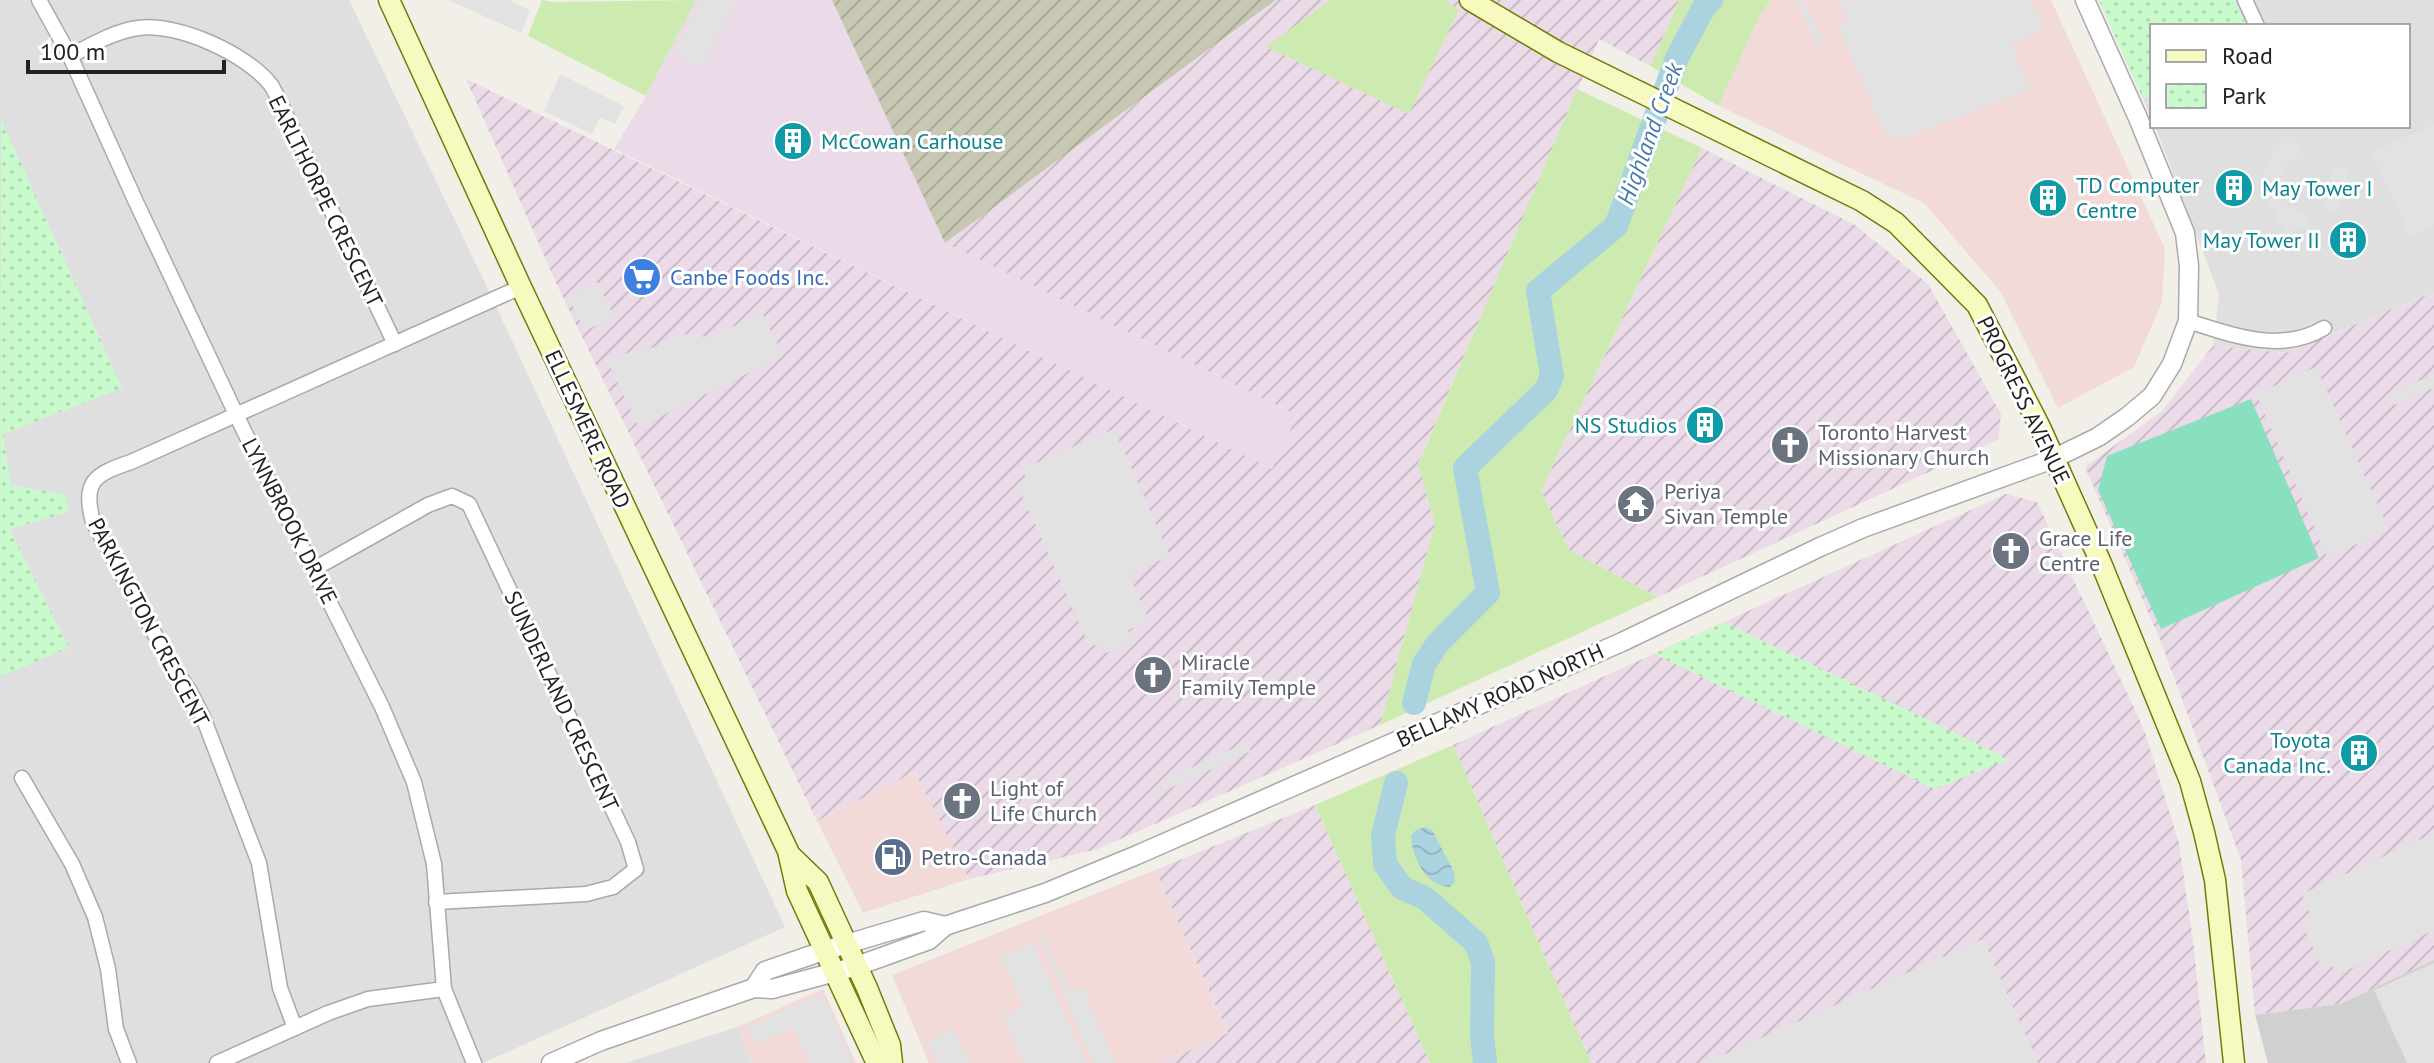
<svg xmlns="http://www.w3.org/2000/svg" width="2434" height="1063" viewBox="0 0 2434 1063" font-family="'PT Sans',sans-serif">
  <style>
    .residential { fill: #e0dfdf }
    .commercial { fill: #f2dad9 }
    .industrial { fill: url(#industrial-furrows) }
    .religious { fill: #d0d0d0 }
    .railway { fill: #ebdbe8 }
    .construction { fill: url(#construction-furrows) }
    .grass { fill: #cdebb0 }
    .park { fill: url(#park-dots) }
    .pitch { fill: #88e0be }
    .parking { fill: #e2e2e2 }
    .water { fill: url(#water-waves) }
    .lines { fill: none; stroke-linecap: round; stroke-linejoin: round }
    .river { stroke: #aad3df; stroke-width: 24 }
    .minor-casing { stroke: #a9a9a9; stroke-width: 17 }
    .tertiary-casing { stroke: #a9a9a9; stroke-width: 21 }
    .secondary-casing { stroke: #707d05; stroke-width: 23 }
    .minor { stroke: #fff; stroke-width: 14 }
    .tertiary { stroke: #fff; stroke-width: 18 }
    .secondary { stroke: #f7fabf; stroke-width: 20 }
    .labels { text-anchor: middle; stroke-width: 6; stroke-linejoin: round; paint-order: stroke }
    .culture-label { font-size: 22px; fill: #0d838f; stroke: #fff; text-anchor: start }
    .street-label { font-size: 22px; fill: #222; stroke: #fff }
    .shop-label { font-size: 22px; fill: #366cbe; stroke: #fff; text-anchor: start }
    .worship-label { font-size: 22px; fill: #5b616d; stroke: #fff; text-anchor: start }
    .service-label { font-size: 22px; fill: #4e5e75; stroke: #fff; text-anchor: start }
    .water-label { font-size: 24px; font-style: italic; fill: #4a7aab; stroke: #fff }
  </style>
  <defs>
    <pattern id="industrial-furrows" width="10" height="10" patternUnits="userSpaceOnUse" patternTransform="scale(2)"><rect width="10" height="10" fill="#ebdbe8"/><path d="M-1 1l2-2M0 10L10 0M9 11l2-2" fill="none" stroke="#c9bcc7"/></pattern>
    <pattern id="construction-furrows" width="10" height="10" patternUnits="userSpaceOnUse" patternTransform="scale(2)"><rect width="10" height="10" fill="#c7c7b4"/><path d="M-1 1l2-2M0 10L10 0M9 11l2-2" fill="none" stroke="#abab9a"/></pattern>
    <pattern id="park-dots" width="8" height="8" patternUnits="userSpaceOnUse" patternTransform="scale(2)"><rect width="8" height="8" fill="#c8facc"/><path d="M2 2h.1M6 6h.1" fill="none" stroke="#acd6af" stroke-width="1.8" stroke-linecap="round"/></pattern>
    <pattern id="water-waves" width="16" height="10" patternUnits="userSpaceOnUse" patternTransform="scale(2)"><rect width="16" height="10" fill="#aad3df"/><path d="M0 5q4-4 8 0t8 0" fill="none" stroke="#92b5bf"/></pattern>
  </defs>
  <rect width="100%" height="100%" fill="#f2efe9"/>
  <g class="residential">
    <polygon points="0,0 349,0 487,287 785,927 483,1063 0,1063"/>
    <polygon points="2099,0 2434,0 2434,292 2286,353 2213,346 2219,294 2155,126 2408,126 2408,26 2152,26 2152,119"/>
    <polygon points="737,1027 752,1063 625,1063"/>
  </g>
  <g class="commercial">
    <polygon points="1771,0 2051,0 2165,249 2162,302 2134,367 2058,408 2000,291 1924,203 1719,106 1759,17"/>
    <polygon points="915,772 969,879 863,913 817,821"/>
    <polygon points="1155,870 1228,1034 1163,1063 929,1063 892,975"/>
    <polygon points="823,989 856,1063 752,1063 737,1027"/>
  </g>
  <g class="industrial">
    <polygon points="1277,0 1679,0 1650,66 1599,39 1418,464 1435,524 1380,725 1098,849 969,879 915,772 817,821 557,285 466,79 1272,468 1297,415 945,243"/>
    <polygon points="1702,148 1855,225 1928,284 2001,414 1998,440 1658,597 1569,550 1541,491"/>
    <polygon points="2434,292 2434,960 2340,1004 2255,1015 2241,860 2161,642 2085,467 2162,411 2213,346 2286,353"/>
    <polygon points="2006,494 2037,502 2144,729 2179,843 2193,940 2206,1063 1591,1063 1453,745"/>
    <polygon points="1315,805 1430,1063 1163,1063 1228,1033 1155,870"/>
  </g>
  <polygon class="religious" points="2434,960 2434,1063 2268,1063 2255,1015 2340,1004"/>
  <polygon class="railway" points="696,0 832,0 946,243 1297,415 1272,469 614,149 646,96"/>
  <polygon class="construction" points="832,0 1276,0 945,243"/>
  <g class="grass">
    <polygon points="542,0 552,2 696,0 646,96 528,36"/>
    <polygon points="1330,0 1446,0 1459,10 1409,114 1266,47"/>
    <polygon points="1679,0 1771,0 1759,17 1719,106 1650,66"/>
    <polygon points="1577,89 1702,148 1541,491 1569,550 1658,597 1380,725 1435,524 1418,465"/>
    <polygon points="1453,745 1591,1063 1430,1063 1315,805"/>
  </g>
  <g class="park">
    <polygon points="2099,0 2235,0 2246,26 2152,26 2152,96 2143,99"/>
    <polygon points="1,119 122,388 3,434 11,485 66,495 69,512 10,529 69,648 0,676"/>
    <polygon points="1724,622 2009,759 1935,789 1654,654"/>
  </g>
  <polygon class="pitch" points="2251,399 2319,558 2161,629 2098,490 2107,456"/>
  <g class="parking">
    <polygon points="448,0 509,0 530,10 521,33"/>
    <polygon points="701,0 736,0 705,61 696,67 682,56 683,52 676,48"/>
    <polygon points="1795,0 1804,0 1823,39 1819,48"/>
    <polygon points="1838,0 2031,0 2044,29 2011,44 2030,89 1901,140 1897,134 1887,137 1838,26 1847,21"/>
    <polygon points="560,74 624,106 615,124 600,117 592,134 544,111"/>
    <polygon points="2434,124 2434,225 2410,237 2372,152"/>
    <polygon points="2292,135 2300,153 2286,166 2277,182 2262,172 2273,153"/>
    <polygon points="2346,167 2345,200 2338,211 2323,209 2332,189 2330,169"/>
    <polygon points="2277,191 2289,207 2308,216 2308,225 2293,230 2287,238 2264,193"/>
    <polygon points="597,282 614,316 585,331 568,297"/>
    <polygon points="763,314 783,356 639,427 607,361 642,347 645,351 681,334 708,337"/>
    <polygon points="2316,367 2389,530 2327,557 2256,394"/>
    <polygon points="2434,374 2434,388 2395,405 2390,394"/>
    <polygon points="1114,429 1170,556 1129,574 1149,621 1128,630 1133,642 1106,653 1102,643 1090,647 1018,486 1028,482 1022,469"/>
    <polygon points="1247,742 1251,751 1164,791 1160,782"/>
    <polygon points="2434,833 2434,930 2337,975 2332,965 2322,969 2303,925 2313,920 2302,894"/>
    <polygon points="1044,936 1068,991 1082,986 1115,1063 1093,1063 1040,937"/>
    <polygon points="1983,939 2038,1063 1705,1063"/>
    <polygon points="1033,942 1086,1063 1023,1063 1003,1017 1023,1007 1001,956"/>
    <polygon points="2434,963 2434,1063 2407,1063 2374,990"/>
    <polygon points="822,994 852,1063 809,1063 794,1028 755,1044 747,1027"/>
    <polygon points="953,1030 969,1063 938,1063 928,1042"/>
  </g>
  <path class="water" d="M1425 827 1432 830 1454 872 1455 882 1450 887C1426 887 1412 857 1411 836L1416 830Z"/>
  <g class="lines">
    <g class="river">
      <polyline points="1414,703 1424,664 1438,643 1488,593 1465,468 1546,390 1552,376 1538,291 1616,226 1677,58 1704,7 1711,0"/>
      <polyline points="1396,783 1383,835 1385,864 1402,888 1425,898 1476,943 1483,962 1482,1036 1485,1063"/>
    </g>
    <g class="minor-casing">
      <g id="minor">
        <polyline points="39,0 70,56 136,202 243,429 382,707 414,782 434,864 444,989 474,1063"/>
        <polyline points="2245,0 2257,26"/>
        <path d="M70 56C91 45 115 31 138 28 177 22 247 54 271 85 276 93 281 104 285 113L395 344"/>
        <path d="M2188 321C2232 335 2281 354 2324 328"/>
        <polyline points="314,569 428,505 452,496 469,504 628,842 636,869 613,887 586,894 436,902"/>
        <polyline points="22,778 72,864 95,917 108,969 116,1029 129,1063"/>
        <path d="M295 1028 280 988 259 863 203 717 189 690 170 662 93 522C82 481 95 474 131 462L521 287"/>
        <polyline points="217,1063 328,1013 368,999 444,989"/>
      </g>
    </g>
    <g class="tertiary-casing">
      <g id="tertiary">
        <polyline points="754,988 765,971 823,951 924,921 945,926"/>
        <polyline points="551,1063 601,1041 754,988 772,989 857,966 929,940 945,926 1045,893 1137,855 1622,642 1820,547 1863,528 2053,459 2098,437 2127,417 2152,396 2172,364 2188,321 2189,266 2185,233 2138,118 2085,0"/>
      </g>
    </g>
    <g class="secondary-casing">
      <g id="secondary">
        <polyline points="389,0 521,287 788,851 797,891 874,1057 880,1063"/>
        <polyline points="1470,0 1558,52 1862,201 1896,223 1977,305 2040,427 2101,563 2190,781 2204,832 2215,880 2234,1063"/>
        <polyline points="791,856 818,882 867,988 890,1045 892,1063"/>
      </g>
    </g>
    <use href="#minor" class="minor"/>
    <use href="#tertiary" class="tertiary"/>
    <use href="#secondary" class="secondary"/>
  </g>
  <defs>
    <g id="building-disc" transform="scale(2)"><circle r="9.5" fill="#0f9aa8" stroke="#fff"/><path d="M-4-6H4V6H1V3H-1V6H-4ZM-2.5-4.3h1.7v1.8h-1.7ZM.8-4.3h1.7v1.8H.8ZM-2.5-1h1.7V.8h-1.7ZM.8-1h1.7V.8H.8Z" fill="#fff"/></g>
    <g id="supermarket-disc" transform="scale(2)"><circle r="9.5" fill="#3f7fe0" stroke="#fff"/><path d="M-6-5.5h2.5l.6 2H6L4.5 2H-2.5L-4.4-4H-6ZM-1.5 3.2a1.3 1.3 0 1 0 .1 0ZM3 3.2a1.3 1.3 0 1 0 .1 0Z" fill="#fff"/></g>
    <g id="church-disc" transform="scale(2)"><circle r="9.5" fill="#6b7280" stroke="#fff"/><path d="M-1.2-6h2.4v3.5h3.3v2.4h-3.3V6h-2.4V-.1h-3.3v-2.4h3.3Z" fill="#fff"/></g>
    <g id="temple-disc" transform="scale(2)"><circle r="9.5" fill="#6b7280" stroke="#fff"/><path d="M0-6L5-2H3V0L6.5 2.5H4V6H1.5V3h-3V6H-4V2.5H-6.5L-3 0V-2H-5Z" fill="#fff"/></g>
    <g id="fuel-disc" transform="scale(2)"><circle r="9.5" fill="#5c6f8a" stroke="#fff"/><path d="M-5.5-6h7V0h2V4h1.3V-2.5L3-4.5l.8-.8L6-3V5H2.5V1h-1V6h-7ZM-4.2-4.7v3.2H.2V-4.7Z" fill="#fff"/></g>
  </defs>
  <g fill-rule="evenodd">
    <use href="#building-disc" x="793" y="141"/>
    <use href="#building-disc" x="2234" y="188"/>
    <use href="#building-disc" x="2048" y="198"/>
    <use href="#building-disc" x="2348" y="240"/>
    <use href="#supermarket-disc" x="642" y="277"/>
    <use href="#building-disc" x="1705" y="425"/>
    <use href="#church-disc" x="1790" y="445"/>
    <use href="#temple-disc" x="1636" y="504"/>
    <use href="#church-disc" x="2011" y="551"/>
    <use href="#church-disc" x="1153" y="675"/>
    <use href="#building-disc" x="2359" y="753"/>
    <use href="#church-disc" x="962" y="801"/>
    <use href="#fuel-disc" x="893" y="857"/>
  </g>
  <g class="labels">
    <g class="culture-label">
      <text x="821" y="149">McCowan Carhouse</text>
      <text x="2076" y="193">TD Computer<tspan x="2076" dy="25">Centre</tspan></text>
      <text x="2262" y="196">May Tower I</text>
      <text x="2320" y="248" text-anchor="end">May Tower II</text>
      <text x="1677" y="433" text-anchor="end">NS Studios</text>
      <text x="2331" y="748" text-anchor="end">Toyota<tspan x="2331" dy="25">Canada Inc.</tspan></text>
    </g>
    <g class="street-label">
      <text transform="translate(326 201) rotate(64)" y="8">EARLTHORPE CRESCENT</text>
      <text transform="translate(2024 400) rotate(64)" y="8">PROGRESS AVENUE</text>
      <text transform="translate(588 429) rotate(65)" y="8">ELLESMERE ROAD</text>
      <text transform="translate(290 521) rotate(63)" y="8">LYNNBROOK DRIVE</text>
      <text transform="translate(149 622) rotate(62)" y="8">PARKINGTON CRESCENT</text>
      <text transform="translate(1500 695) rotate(-24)" y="8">BELLAMY ROAD NORTH</text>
      <text transform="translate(562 701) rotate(65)" y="8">SUNDERLAND CRESCENT</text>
    </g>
    <g class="shop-label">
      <text x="670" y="285">Canbe Foods Inc.</text>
    </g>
    <g class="worship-label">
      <text x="1818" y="440">Toronto Harvest<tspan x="1818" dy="25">Missionary Church</tspan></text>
      <text x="1664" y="499">Periya<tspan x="1664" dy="25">Sivan Temple</tspan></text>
      <text x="2039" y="546">Grace Life<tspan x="2039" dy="25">Centre</tspan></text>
      <text x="1181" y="670">Miracle<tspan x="1181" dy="25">Family Temple</tspan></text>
      <text x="990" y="796">Light of<tspan x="990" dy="25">Life Church</tspan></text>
    </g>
    <g class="service-label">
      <text x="921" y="865">Petro-Canada</text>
    </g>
    <g class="water-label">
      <text transform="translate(1650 134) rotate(-70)" y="8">Highland Creek</text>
    </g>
  </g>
  <rect x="2150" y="24" width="260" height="104" fill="#ffffff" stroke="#a7a7a7" stroke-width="2"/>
  <rect x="2166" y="50" width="40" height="12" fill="#f7fabf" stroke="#a7a7a7" stroke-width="2"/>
  <text x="2222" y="64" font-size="24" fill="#222222">Road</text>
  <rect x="2166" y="84" width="40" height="24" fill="url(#park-dots)" stroke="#a7a7a7" stroke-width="2"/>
  <text x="2222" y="104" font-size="24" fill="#222222">Park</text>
  <path d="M28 60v12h196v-12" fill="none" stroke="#222222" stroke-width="4"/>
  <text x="40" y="60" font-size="24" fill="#222222" stroke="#ffffff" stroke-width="6" paint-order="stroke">100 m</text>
</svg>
